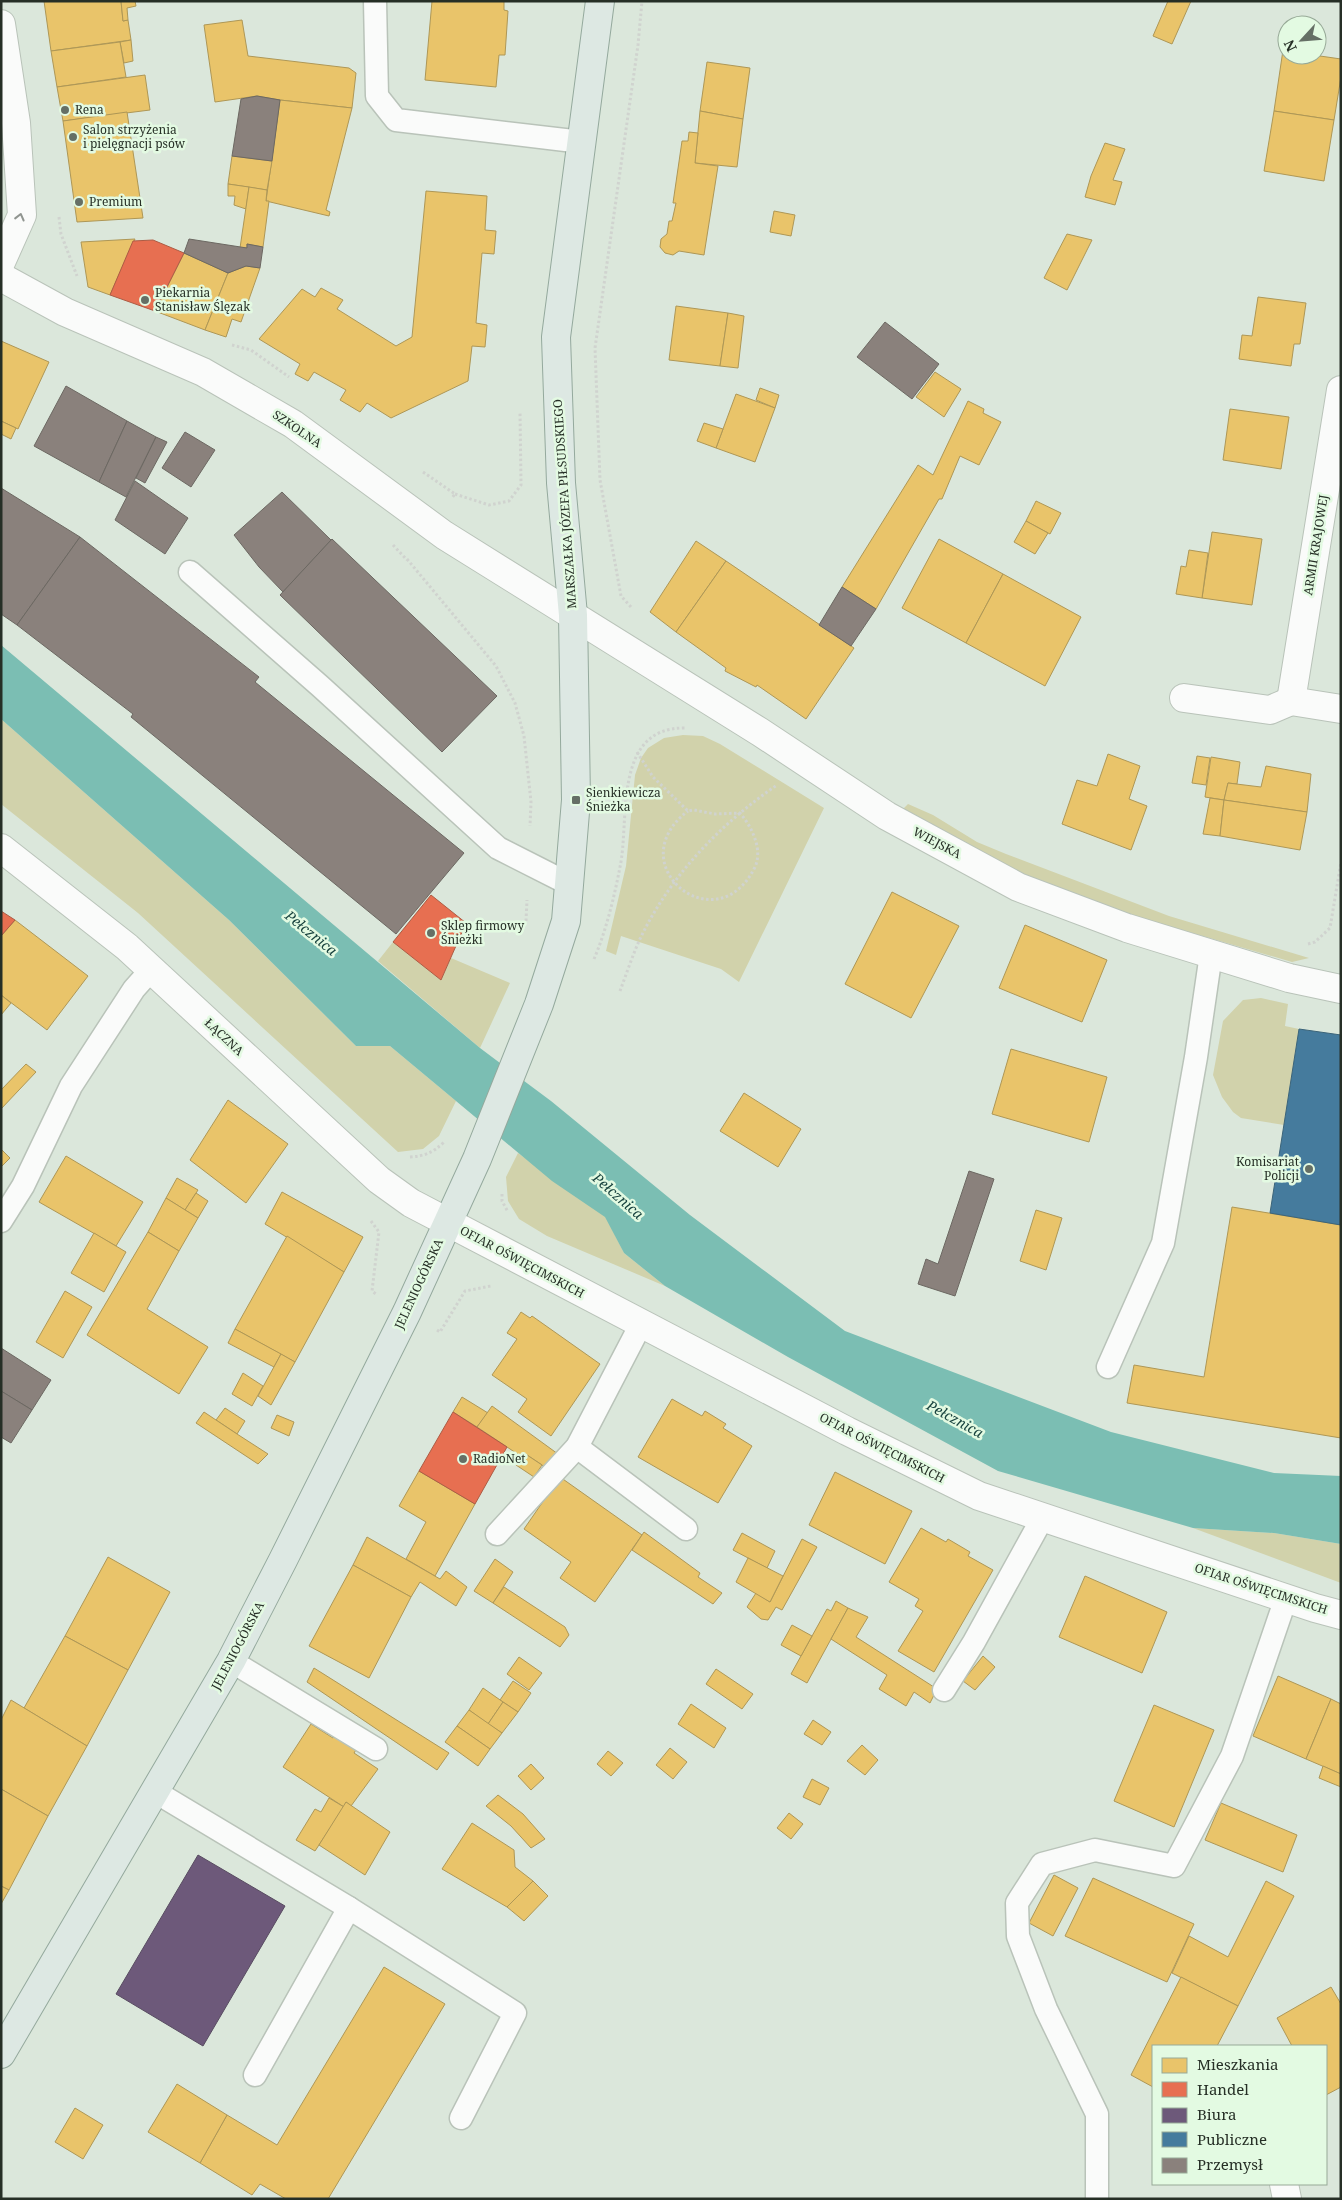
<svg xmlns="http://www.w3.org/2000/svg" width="1342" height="2200" viewBox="0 0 1342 2200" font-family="'Noto Serif',serif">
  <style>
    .green { fill: #d1d2ab }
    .water { fill: #7bbeb3 }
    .homes { fill: #e9c46a; stroke: #ae9756 }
    .shops { fill: #e76f51; stroke: #ad5c44 }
    .offices { fill: #6d597a; stroke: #584c61 }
    .public { fill: #457b9d; stroke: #3c6479 }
    .industry { fill: #8a817c; stroke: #6c6862 }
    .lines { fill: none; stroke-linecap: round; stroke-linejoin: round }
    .lane-casing { stroke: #b9c3b9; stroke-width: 25 }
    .street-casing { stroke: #b9c3b9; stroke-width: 30 }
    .secondary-casing { stroke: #b9c3b9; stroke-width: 30 }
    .primary-casing { stroke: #94a99d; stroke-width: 30 }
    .path { stroke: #d0d3cf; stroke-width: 3; stroke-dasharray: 2.5 2.5; stroke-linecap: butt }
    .lane { stroke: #fafbfa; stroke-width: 22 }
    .street { stroke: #fafbfa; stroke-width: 28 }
    .secondary { stroke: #fafbfa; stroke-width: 28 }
    .primary { stroke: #dde8e3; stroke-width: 28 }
    .oneway { stroke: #909590 }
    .poi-dot { fill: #656f65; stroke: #e3fae2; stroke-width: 2 }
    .labels { text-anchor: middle; stroke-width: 5; stroke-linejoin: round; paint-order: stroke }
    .poi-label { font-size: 12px; fill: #262f26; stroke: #e3fae2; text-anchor: start }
    .street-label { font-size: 12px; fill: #262f26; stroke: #e3fae2 }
    .water-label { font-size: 14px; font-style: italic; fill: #19433f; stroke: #e3fae2 }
  </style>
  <rect width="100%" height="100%" fill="#dbe7db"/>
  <g class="green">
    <polygon points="1,719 229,920 356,1046 390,1046 456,1101 439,1136 423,1149 398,1152 138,913 1,804"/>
    <polygon points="683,735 703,736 720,744 824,808 739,982 721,969 621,936 616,955 606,951 626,866 635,775 641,758 648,748 664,738"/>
    <polygon points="908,804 933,815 977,842 1006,854 1169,916 1309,958 1292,962 1107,908 1021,874 903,809"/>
    <polygon points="393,942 441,980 451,958 510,983 480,1048 378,961"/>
    <polygon points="1261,998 1288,1004 1285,1026 1299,1029 1284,1125 1241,1118 1233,1112 1222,1097 1213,1075 1223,1021 1243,1000"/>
    <polygon points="518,1153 606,1217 624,1253 665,1286 547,1236 519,1219 508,1201 506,1177"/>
    <polygon points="1193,1528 1274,1533 1341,1544 1341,1583"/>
  </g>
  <polygon class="water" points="1,645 480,1048 551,1101 690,1215 845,1331 1111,1432 1274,1473 1341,1476 1341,1544 1274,1533 1193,1528 998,1471 788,1357 665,1286 624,1253 605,1217 552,1181 390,1046 356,1046 229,920 1,719"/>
  <g class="homes">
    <polygon points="44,1 121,1 123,21 128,20 131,40 51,51"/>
    <polygon points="121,1 135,1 136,6 127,8 128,20 123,21"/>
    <polygon points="432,1 504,1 504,10 508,11 505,55 499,55 496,87 425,80"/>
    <polygon points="1168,1 1191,1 1172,44 1153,36"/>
    <polygon points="242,20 248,56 349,68 356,73 352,108 280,100 257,96 215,102 204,25"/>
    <polygon points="131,40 133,61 124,63 120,42"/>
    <polygon points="120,42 126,77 57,87 51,51"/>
    <polygon points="1283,50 1287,51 1287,55 1313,55 1341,59 1341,77 1334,120 1274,111"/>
    <polygon points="707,62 750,68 743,119 700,111"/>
    <polygon points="145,75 150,110 63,121 57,87"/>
    <polygon points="280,100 352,108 326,210 330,212 329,216 266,201"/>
    <polygon points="700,111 743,119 737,167 695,163"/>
    <polygon points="1274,111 1334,120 1324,181 1264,171"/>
    <polygon points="127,112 143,218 77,222 63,121"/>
    <polygon points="689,132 698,133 695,163 718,166 704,255 679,251 673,255 665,253 660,247 661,239 667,234 669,221 672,221 676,203 673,203 682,141 688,141"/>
    <polygon points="1105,143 1125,149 1113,180 1122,182 1115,205 1085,197 1091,176"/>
    <polygon points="232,156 272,161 267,190 228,184"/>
    <polygon points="228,184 249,187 246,209 234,205 235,196 228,196"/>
    <polygon points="249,187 267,190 266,201 269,201 263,247 247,244 247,248 240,248"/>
    <polygon points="426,191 487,196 485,230 496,231 494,254 482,253 476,323 487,325 485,347 472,346 468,381 391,418 367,403 360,412 340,400 346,390 314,372 308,381 295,374 300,364 259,339 302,289 315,297 321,288 343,300 337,309 396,346 412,337"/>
    <polygon points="774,211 795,215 791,236 770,232"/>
    <polygon points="1067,234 1092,240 1067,290 1044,278"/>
    <polygon points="135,239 110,295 88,287 81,242"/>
    <polygon points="184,253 228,273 205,330 155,311"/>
    <polygon points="246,266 260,268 241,322 232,319 226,337 205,330 228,273"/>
    <polygon points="1258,297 1306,303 1300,344 1294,344 1291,366 1239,359 1242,335 1252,336"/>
    <polygon points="676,306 728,313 720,366 669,360"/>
    <polygon points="728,313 744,316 738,368 720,366"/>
    <polygon points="1,341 49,362 18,429 1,421"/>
    <polygon points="935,372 961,389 944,417 916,397"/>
    <polygon points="760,388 779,395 775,408 756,400"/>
    <polygon points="736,394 775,408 755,462 716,448"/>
    <polygon points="968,401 984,409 983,413 1001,422 979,465 960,456 942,499 939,499 876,609 842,587 918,465 933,475"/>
    <polygon points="1230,409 1289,417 1281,469 1223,460"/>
    <polygon points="1,421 16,428 11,439 1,434"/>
    <polygon points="704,423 723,429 716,448 697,441"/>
    <polygon points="1036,501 1061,513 1050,534 1026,521"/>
    <polygon points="1026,521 1048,533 1035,554 1014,542"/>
    <polygon points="1212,532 1262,539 1252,605 1202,598"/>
    <polygon points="939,539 1003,574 966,643 902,608"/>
    <polygon points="696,541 726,561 676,632 650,612"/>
    <polygon points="1189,550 1208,553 1202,598 1176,594 1181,566 1186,567"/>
    <polygon points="726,561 854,648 806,719 757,685 756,687 725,671 726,668 676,632"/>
    <polygon points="1003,574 1081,617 1045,686 966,643"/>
    <polygon points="1108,754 1140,766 1129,799 1147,806 1131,850 1062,824 1077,780 1097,786"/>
    <polygon points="1197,756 1210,758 1206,785 1192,783"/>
    <polygon points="1211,757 1240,762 1237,784 1228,783 1224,800 1205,797"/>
    <polygon points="1266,766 1311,774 1307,812 1224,800 1228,783 1261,787"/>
    <polygon points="1210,798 1224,800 1220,836 1203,834"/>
    <polygon points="1224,800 1307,812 1300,850 1220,836"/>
    <polygon points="892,892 959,926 911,1018 845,984"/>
    <polygon points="15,920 88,976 47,1030 1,995 1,936"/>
    <polygon points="1025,925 1107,960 1082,1022 999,988"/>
    <polygon points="1,995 11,1003 1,1015"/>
    <polygon points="1011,1049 1107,1077 1089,1142 992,1114"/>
    <polygon points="26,1064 36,1072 1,1109 1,1090"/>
    <polygon points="744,1093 801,1129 778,1167 720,1131"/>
    <polygon points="228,1100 288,1144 246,1203 190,1160"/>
    <polygon points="1,1149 10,1158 1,1167"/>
    <polygon points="66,1156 143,1202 116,1246 39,1202"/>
    <polygon points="177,1178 198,1190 185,1210 166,1198"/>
    <polygon points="282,1192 363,1237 344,1272 265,1224"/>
    <polygon points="196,1193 208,1201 198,1218 185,1210"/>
    <polygon points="166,1198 198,1218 179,1251 148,1232"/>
    <polygon points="1232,1207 1341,1225 1341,1438 1127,1403 1134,1365 1204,1377"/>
    <polygon points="1036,1210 1062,1218 1046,1270 1020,1261"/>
    <polygon points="148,1232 179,1251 147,1309 208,1347 179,1394 87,1335"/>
    <polygon points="94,1233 126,1252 104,1292 71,1273"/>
    <polygon points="287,1236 344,1272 295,1362 235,1329"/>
    <polygon points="65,1291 92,1307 63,1358 36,1342"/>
    <polygon points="521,1312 530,1318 532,1316 600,1364 551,1436 518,1412 527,1399 492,1375 517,1339 507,1333"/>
    <polygon points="235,1329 281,1354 274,1367 228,1343"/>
    <polygon points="281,1354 295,1362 271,1405 258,1396"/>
    <polygon points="243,1373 263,1386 252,1406 232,1394"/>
    <polygon points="462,1397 488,1413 477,1427 453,1412"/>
    <polygon points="672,1399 702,1416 705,1411 726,1424 723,1428 752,1446 718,1503 638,1457"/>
    <polygon points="492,1406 558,1454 548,1469 524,1453 522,1457 477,1427"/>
    <polygon points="225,1408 245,1421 237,1434 216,1420"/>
    <polygon points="204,1412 237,1434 268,1454 258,1464 196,1423"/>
    <polygon points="277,1415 294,1422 289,1436 271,1428"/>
    <polygon points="524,1453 542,1465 534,1477 516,1465"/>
    <polygon points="419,1471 475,1504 435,1576 406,1559 426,1522 399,1506"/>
    <polygon points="835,1472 912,1511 885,1564 809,1525"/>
    <polygon points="560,1477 642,1535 595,1602 560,1578 571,1562 524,1529"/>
    <polygon points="921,1528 946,1542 948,1539 970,1552 968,1556 993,1570 934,1672 898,1651 923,1611 915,1606 919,1599 889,1582"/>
    <polygon points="644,1532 700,1573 698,1577 722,1593 713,1604 632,1550"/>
    <polygon points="742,1533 775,1551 767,1568 733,1550"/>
    <polygon points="367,1537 440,1579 446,1571 467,1587 456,1606 420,1582 411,1597 353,1565"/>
    <polygon points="802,1539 817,1547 782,1610 776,1607 768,1620 761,1619 747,1607 756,1593 770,1602"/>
    <polygon points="108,1557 170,1592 128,1670 65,1636"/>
    <polygon points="748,1558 783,1576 770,1602 736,1582"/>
    <polygon points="495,1559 513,1572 493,1603 474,1591"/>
    <polygon points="353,1565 411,1597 369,1678 309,1646"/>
    <polygon points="1085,1576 1167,1612 1142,1673 1059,1637"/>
    <polygon points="504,1587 565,1627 569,1635 560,1647 493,1603"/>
    <polygon points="836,1601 848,1608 807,1683 791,1674 827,1609 831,1611"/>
    <polygon points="848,1608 868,1617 856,1637 937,1689 930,1703 914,1692 906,1706 879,1689 887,1675 831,1639"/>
    <polygon points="792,1625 812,1636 801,1656 781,1645"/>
    <polygon points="65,1636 128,1670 87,1746 24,1708"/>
    <polygon points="983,1656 995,1667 975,1690 963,1681"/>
    <polygon points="519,1657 542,1673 529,1690 507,1674"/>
    <polygon points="314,1668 449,1753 437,1770 307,1682"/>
    <polygon points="716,1669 753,1694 742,1709 706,1684"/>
    <polygon points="1278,1676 1331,1699 1306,1759 1253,1736"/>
    <polygon points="513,1681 531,1693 518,1712 500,1700"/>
    <polygon points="483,1688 503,1702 488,1724 469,1710"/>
    <polygon points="1331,1699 1341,1704 1341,1774 1306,1759"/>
    <polygon points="11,1700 87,1746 48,1816 1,1789 1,1720"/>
    <polygon points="503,1702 518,1712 502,1733 488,1724"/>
    <polygon points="691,1704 726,1728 714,1748 678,1724"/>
    <polygon points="1154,1705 1214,1730 1174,1827 1114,1801"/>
    <polygon points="469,1710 502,1733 490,1749 457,1726"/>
    <polygon points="813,1720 831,1732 822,1745 804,1734"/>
    <polygon points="311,1724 333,1738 340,1727 361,1742 354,1753 378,1769 351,1806 346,1802 344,1807 283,1767"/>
    <polygon points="457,1726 490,1749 478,1766 445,1742"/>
    <polygon points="862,1745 878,1760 865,1775 847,1761"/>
    <polygon points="670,1748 687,1762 673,1779 656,1765"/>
    <polygon points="608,1751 623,1763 611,1776 597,1764"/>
    <polygon points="531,1764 544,1778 531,1790 518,1776"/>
    <polygon points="1323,1766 1341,1774 1341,1787 1319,1778"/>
    <polygon points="812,1779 829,1788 820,1805 803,1797"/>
    <polygon points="1,1789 48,1816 9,1890 1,1886"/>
    <polygon points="498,1795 523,1814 545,1839 531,1848 511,1826 486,1806"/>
    <polygon points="329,1798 344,1807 315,1851 296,1840 315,1809 321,1812"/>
    <polygon points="346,1802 390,1832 365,1875 319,1845"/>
    <polygon points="1221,1803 1297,1835 1283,1872 1205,1840"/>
    <polygon points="789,1813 803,1824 791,1839 777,1828"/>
    <polygon points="472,1823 514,1850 515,1867 533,1881 507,1907 442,1869"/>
    <polygon points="1054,1875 1078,1888 1053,1936 1029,1923"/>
    <polygon points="1093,1878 1194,1924 1167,1982 1065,1936"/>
    <polygon points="533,1881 548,1896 524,1921 507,1907"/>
    <polygon points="1266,1881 1294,1896 1238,2006 1172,1973 1189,1936 1228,1957"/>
    <polygon points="1,1886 9,1890 1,1904"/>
    <polygon points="384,1967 445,2004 328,2199 286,2199 260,2184 252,2195 200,2163 227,2115 277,2145"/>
    <polygon points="1181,1977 1238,2006 1217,2046 1153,2046 1153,2087 1131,2075"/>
    <polygon points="1331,1987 1341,2004 1341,2087 1326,2095 1326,2046 1292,2046 1277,2018"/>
    <polygon points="177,2084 227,2115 200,2163 148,2132"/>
    <polygon points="75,2108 103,2125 83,2159 55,2142"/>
  </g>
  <g class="shops">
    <polygon points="153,240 184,253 155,311 110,295 133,241"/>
    <polygon points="431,895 466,923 441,980 393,942"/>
    <polygon points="1,911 15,920 1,936"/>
    <polygon points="453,1412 507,1447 475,1504 419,1471"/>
  </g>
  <polygon class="offices" points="198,1855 285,1906 203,2046 116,1994"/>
  <polygon class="public" points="1299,1029 1341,1035 1341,1225 1270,1213"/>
  <g class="industry">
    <polygon points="257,96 280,100 272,161 232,156 241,99"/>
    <polygon points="189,239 247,248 247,244 263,247 260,268 246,266 228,273 184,253"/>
    <polygon points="885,322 939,364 912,399 857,357"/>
    <polygon points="66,386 127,421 99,482 34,446"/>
    <polygon points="127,421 156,437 126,497 99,482"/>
    <polygon points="185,432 215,450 191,487 162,468"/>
    <polygon points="156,437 167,442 145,483 136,478"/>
    <polygon points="135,481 188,518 165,554 115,520"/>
    <polygon points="1,488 80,537 17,625 1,614"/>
    <polygon points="282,492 331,540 283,592 259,567 234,535"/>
    <polygon points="80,537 259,677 255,682 464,853 396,934 131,717 133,714 17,625"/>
    <polygon points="332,539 497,696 442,752 280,595"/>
    <polygon points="842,587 876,609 851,646 819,625"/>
    <polygon points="969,1171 994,1179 955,1296 918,1284 926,1259 938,1264"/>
    <polygon points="1,1348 51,1380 32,1410 1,1391"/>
    <polygon points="1,1391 32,1410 11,1443 1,1437"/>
  </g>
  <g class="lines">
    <g class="lane-casing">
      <g id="lane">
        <polyline points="375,1 377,96 396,120 582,142"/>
        <polyline points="190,572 320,686 498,848 569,884"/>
        <polyline points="1,1221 23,1186 71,1086 134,989 151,970"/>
        <polyline points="1108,1367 1163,1243 1196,1057 1211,954"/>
        <polyline points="577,1447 686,1529"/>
        <polyline points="497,1534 577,1447 641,1324"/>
        <polyline points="231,1661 376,1749"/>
        <polyline points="944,1690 974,1642 1043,1517"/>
        <polyline points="154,1791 349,1908 515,2013 461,2118"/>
        <polyline points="255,2075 349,1908"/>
        <polyline points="1097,2199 1097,2114 1046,2009 1018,1936 1017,1903 1042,1864 1095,1850 1174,1866 1232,1756 1286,1598"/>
      </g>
    </g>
    <g class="street-casing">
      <g id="street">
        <polyline points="1,24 16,123 22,215 1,262"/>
        <polyline points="1,277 65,312 203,372 293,424 444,535 760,732 887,816 1018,887 1127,928 1289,978 1341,989"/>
        <polyline points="1341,390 1291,701 1341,709"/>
        <polyline points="1184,698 1270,710 1291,701"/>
        <polyline points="1284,2184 1287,2199"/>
      </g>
    </g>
    <g class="secondary-casing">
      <polyline id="secondary" points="1,848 127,947 379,1180 411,1203 847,1431 979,1496 1315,1608 1341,1615"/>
    </g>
    <g class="primary-casing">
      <polyline id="primary" points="1,2054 231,1661 283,1560 407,1312 477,1159 539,1004 566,921 576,800 573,615 561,483 556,337 600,1"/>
    </g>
    <g class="path">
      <polyline points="59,217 61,234 77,276"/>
      <polyline points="232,345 251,350 289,377"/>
      <polyline points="423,472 455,494 452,498"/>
      <polyline points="455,494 489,505 509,501 521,485 520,412"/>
      <polyline points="393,545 407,560"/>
      <polyline points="407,559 496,666 515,703 524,736 531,802 530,826"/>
      <polyline points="631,607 621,596 600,480 595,348 638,45 642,1"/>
      <path d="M637 752 653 777 688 811 694 810 715 814 740 813C752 827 764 851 754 869 715 944 618 864 688 811"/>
      <polyline points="526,921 527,900"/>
      <polyline points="1308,944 1315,942 1330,928 1341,862"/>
      <path d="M594 959C606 931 614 898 620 867 630 821 612 727 685 728"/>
      <path d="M620 991C626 975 632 957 639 941 669 877 719 825 777 785"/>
      <path d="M410 1157C424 1156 433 1153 444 1142"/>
      <polyline points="502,1194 502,1201 508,1212"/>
      <polyline points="371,1221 379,1232 372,1291 376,1294"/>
      <polyline points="437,1330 440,1332 465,1291 491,1286"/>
    </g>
    <use href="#lane" class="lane"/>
    <use href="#street" class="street"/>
    <use href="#secondary" class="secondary"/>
    <use href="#primary" class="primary"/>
  </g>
  <defs><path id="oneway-chevron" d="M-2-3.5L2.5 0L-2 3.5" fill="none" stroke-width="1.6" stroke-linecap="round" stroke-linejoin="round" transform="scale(1.25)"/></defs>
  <use class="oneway" href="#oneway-chevron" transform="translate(20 217) rotate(-76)"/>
  <g class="poi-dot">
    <circle cx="65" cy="110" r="5"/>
    <circle cx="73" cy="137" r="5"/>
    <circle cx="79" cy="202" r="5"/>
    <circle cx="145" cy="300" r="5"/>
    <rect x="571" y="795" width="10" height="10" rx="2.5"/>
    <circle cx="431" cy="933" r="5"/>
    <circle cx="1309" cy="1169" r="5"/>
    <circle cx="463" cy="1459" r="5"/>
  </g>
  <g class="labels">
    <g class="poi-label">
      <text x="75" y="114">Rena</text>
      <text x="83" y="134">Salon strzyżenia<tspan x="83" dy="14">i pielęgnacji psów</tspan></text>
      <text x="89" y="206">Premium</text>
      <text x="155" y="297">Piekarnia<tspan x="155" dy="14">Stanisław Ślęzak</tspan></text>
      <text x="586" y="797">Sienkiewicza<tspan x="586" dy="14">Śnieżka</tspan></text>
      <text x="441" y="930">Sklep firmowy<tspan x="441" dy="14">Śnieżki</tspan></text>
      <text x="1299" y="1166" text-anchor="end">Komisariat<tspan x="1299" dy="14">Policji</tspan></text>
      <text x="473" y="1463">RadioNet</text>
    </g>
    <g class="street-label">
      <text transform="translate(297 429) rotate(34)" y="4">SZKOLNA</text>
      <text transform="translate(565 504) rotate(-94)" y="4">MARSZAŁKA JÓZEFA PIŁSUDSKIEGO</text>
      <text transform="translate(1316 545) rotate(-81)" y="4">ARMII KRAJOWEJ</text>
      <text transform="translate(937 843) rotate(28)" y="4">WIEJSKA</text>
      <text transform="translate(224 1037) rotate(43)" y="4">ŁĄCZNA</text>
      <text transform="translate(522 1262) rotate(28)" y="4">OFIAR OŚWIĘCIMSKICH</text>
      <text transform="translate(419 1284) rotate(-65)" y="4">JELENIOGÓRSKA</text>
      <text transform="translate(882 1448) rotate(27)" y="4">OFIAR OŚWIĘCIMSKICH</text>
      <text transform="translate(1261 1589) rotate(18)" y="4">OFIAR OŚWIĘCIMSKICH</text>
      <text transform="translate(238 1646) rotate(-62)" y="4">JELENIOGÓRSKA</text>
    </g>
    <g class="water-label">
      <text transform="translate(311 933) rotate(39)" y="5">Pełcznica</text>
      <text transform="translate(618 1196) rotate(41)" y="5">Pełcznica</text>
      <text transform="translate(955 1419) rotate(29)" y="5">Pełcznica</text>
    </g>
  </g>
  <rect width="1342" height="2200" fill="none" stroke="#262f26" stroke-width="5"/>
  <rect x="1152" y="2045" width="175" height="140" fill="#e3fae2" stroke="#97a997"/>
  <rect x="1162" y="2058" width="25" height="15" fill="#e9c46a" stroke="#97a997"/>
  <text x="1197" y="2070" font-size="15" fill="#262f26">Mieszkania</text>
  <rect x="1162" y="2082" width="25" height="15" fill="#e76f51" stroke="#97a997"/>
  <text x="1197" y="2095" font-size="15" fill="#262f26">Handel</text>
  <rect x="1162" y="2108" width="25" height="15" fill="#6d597a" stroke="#97a997"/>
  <text x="1197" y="2120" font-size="15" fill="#262f26">Biura</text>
  <rect x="1162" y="2132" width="25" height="15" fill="#457b9d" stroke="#97a997"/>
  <text x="1197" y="2145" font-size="15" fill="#262f26">Publiczne</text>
  <rect x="1162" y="2158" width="25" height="15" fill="#8a817c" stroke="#97a997"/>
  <text x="1197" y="2170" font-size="15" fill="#262f26">Przemysł</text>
  <g transform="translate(1302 40) rotate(244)"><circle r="24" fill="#e3fae2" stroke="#97a997"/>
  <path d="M0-4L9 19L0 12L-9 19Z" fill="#656f65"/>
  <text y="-8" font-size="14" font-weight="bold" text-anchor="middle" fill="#262f26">N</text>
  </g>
</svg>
